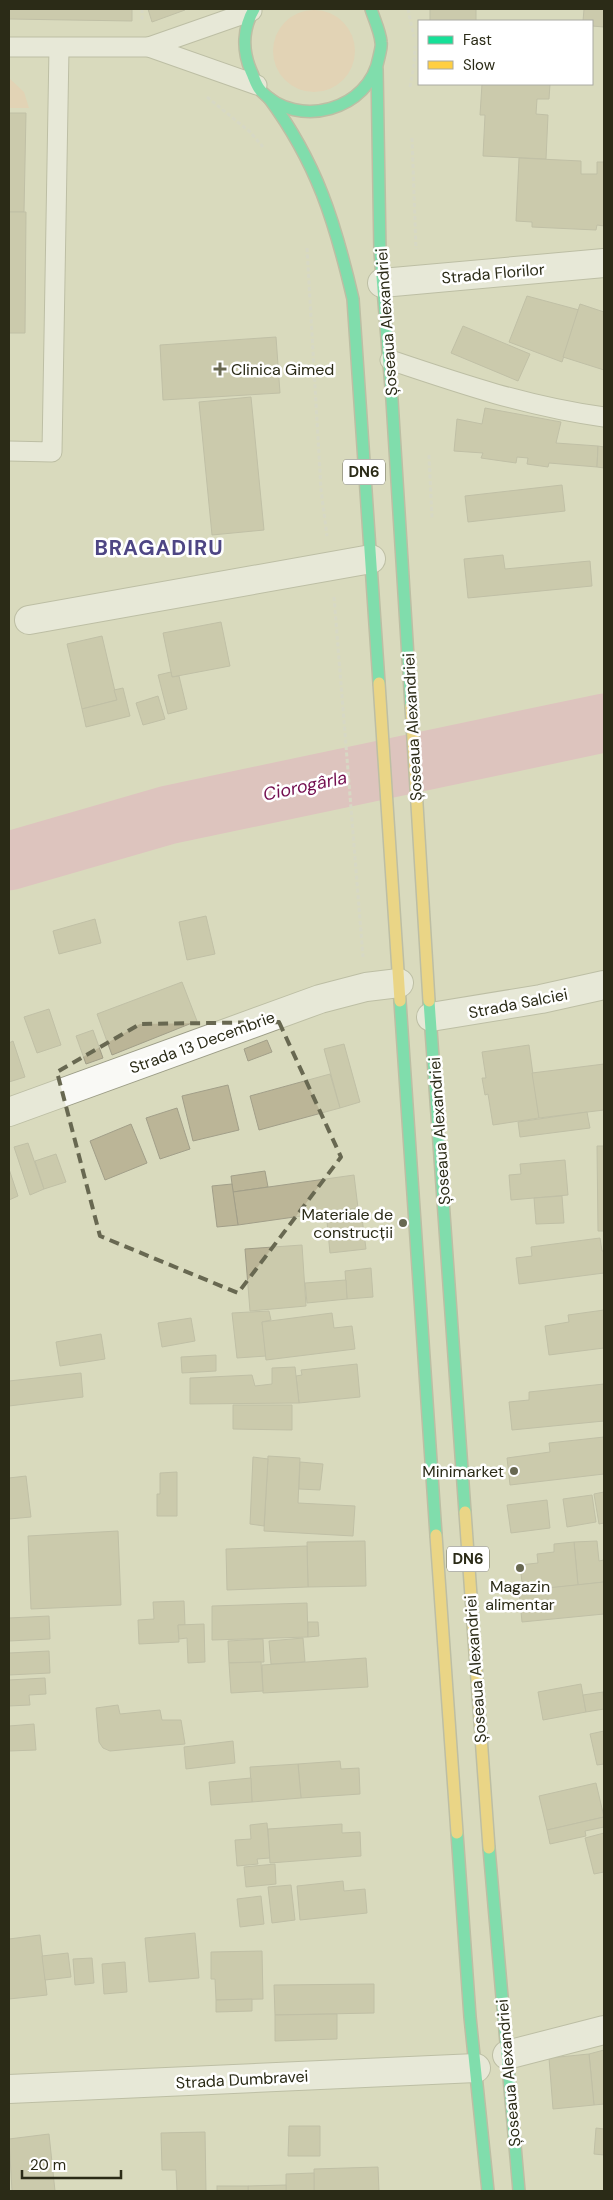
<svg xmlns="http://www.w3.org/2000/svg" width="613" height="2200" viewBox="0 0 613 2200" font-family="'DM Sans',sans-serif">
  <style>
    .green { fill: #edcaab }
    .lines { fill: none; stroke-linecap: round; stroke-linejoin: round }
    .river { stroke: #e3a8be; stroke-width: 59 }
    .building { fill: #bbb597; stroke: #a29f89 }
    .lane-casing { stroke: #9b9c86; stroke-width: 21 }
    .street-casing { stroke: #9b9c86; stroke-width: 30 }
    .fast-casing { stroke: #9b9c86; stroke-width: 14 }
    .slow-casing { stroke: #9b9c86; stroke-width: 14 }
    .path { stroke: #d6d6cd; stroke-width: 3; stroke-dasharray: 4 2.5; stroke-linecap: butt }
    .lane { stroke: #f9f9f5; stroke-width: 19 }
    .street { stroke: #f9f9f5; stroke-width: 28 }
    .fast { stroke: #16e098; stroke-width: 11 }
    .slow { stroke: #ffcf43; stroke-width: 11 }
    .marked { fill: none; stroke: #686851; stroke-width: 4; stroke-dasharray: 10 6; stroke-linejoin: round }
    .poi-dot { fill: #686851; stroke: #fff; stroke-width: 2 }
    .labels { text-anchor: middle; stroke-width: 5; stroke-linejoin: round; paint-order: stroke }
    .shield { fill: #fff; stroke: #6b6b5d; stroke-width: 1 }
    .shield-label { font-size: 15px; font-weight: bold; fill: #2b2b17 }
    .street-label { font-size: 16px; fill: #2b2b17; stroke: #fff }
    .poi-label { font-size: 16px; fill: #2b2b17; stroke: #fff; text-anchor: end }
    .water-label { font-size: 18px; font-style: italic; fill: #730e4f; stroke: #fff }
    .district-label { font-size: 21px; font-weight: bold; letter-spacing: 1px; fill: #4e4684; stroke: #fff }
  </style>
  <rect width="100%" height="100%" fill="#d9dabd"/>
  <g class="green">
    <circle cx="314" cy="51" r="41"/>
    <polygon points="9,78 24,92 29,108 9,108"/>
  </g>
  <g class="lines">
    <polyline class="river" points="9,861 168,815 604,723"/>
  </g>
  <g class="building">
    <polygon points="9,9 132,9 132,21 9,19"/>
    <polygon points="148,9 185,9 185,10 152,22"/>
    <rect x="430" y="9" width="46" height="12"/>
    <polygon points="584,9 604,9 604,27 592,26 592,21 583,21"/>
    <polygon points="482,84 550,84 549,99 537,99 536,114 548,115 546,159 483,156 485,115 480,115"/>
    <polygon points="9,113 26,113 24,212 9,212"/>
    <polygon points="519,158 581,161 581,174 597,174 597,162 604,162 604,226 597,225 596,230 532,227 532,222 516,221"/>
    <polygon points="9,212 26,212 25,333 9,333"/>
    <polygon points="527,296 579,310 562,362 509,342"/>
    <polygon points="580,304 604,312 604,370 563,357"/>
    <polygon points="463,326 530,354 518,381 451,353"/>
    <polygon points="276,337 280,393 163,400 160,345"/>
    <polygon points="251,397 264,530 212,535 199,402"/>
    <polygon points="485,408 561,422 556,443 598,446 597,467 549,463 548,467 527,464 528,458 517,457 516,463 481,458 483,453 454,451 457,419 482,424"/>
    <polygon points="598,446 604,447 604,468 597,467"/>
    <polygon points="562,485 565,511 468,522 465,496"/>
    <polygon points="503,555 505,569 590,561 592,586 468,598 464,559"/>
    <polygon points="221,622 230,666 172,677 163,633"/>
    <polygon points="102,636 117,700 82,709 67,644"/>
    <polygon points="171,672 172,677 179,676 187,709 168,714 158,675"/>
    <polygon points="123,688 130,716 86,727 82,709 117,700 114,690"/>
    <polygon points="158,696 165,719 143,725 136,703"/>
    <polygon points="206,916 215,954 187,960 179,922"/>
    <polygon points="95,919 101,943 59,954 53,931"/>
    <polygon points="182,982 197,1021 112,1055 97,1014"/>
    <polygon points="49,1009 61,1045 37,1053 24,1017"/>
    <polygon points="93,1030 103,1058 86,1064 76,1036"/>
    <polygon points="267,1040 272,1052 248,1061 244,1049"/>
    <polygon points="13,1041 25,1077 9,1082 9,1043"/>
    <polygon points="344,1044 360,1102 340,1108 324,1049"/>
    <polygon points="529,1045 539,1118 493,1125 488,1094 485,1095 482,1078 486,1078 482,1052"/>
    <polygon points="604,1064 604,1110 539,1118 532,1073"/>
    <polygon points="330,1074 340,1108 259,1130 250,1096"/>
    <polygon points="228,1085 239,1130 193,1141 182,1096"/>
    <polygon points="177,1108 190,1149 160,1159 146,1118"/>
    <polygon points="587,1112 590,1128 520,1137 518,1122"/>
    <polygon points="131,1124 147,1163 105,1180 90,1141"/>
    <polygon points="28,1143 44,1189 30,1195 14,1147"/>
    <polygon points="597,1146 604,1146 604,1231 598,1231"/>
    <polygon points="56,1154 66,1182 44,1189 35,1161"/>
    <polygon points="565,1160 568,1195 511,1200 509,1175 521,1174 520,1164"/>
    <polygon points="9,1169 18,1196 9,1200"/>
    <polygon points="265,1171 268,1187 233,1192 231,1176"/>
    <polygon points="354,1175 358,1208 238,1225 233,1192"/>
    <polygon points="232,1184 238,1225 217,1227 212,1186"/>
    <polygon points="562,1196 564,1223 536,1224 534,1198"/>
    <polygon points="362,1218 366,1249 330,1253 327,1222"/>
    <polygon points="600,1238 602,1251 604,1251 604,1273 519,1284 516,1258 532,1256 531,1247"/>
    <polygon points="302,1245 306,1306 250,1311 245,1249"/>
    <polygon points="371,1268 373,1297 347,1299 345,1271"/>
    <polygon points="346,1280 347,1299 307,1303 305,1283"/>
    <polygon points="604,1310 604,1348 549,1355 545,1326 569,1322 568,1315"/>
    <polygon points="269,1311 271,1320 262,1322 266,1356 237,1358 232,1313"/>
    <polygon points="332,1313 334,1328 352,1326 355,1349 266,1360 262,1322"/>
    <polygon points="191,1318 195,1341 162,1347 158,1323"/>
    <polygon points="101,1334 105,1359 60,1366 56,1342"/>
    <polygon points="216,1355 216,1371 182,1373 181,1357"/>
    <polygon points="357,1364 360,1397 299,1403 296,1376 302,1375 301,1370"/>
    <polygon points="295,1367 299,1403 190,1404 190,1378 252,1375 255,1386 272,1384 272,1368"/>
    <polygon points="81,1373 83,1397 9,1406 9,1381"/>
    <polygon points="604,1384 604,1421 512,1430 509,1402 529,1400 529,1392"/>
    <polygon points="233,1405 292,1405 292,1430 233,1429"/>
    <polygon points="604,1437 604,1474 510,1485 507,1458 550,1452 549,1443"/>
    <polygon points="268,1456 300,1458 298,1503 355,1506 353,1536 264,1531"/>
    <polygon points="253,1457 268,1459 264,1526 250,1524"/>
    <polygon points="300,1462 323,1464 320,1490 299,1489"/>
    <polygon points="177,1472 177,1516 157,1516 157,1494 160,1494 160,1473"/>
    <polygon points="26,1476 31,1517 9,1519 9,1478"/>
    <polygon points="604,1492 604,1523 599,1524 594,1494"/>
    <polygon points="592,1495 596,1522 567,1527 563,1499"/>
    <polygon points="547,1500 550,1528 511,1533 507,1505"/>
    <polygon points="118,1531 121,1605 31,1609 28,1536"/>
    <polygon points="365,1541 366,1586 308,1587 307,1542"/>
    <polygon points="597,1541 599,1561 604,1560 604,1582 578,1585 574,1542"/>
    <polygon points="574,1542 578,1585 523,1591 520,1565 538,1563 537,1554 554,1552 554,1544"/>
    <polygon points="307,1546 308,1587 227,1590 226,1549"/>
    <polygon points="604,1582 604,1614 522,1622 519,1591"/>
    <polygon points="184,1601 185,1625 178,1625 179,1642 139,1644 138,1620 154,1619 153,1602"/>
    <polygon points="307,1603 308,1637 212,1640 212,1606"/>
    <polygon points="49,1616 50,1639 9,1641 9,1618"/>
    <polygon points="308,1622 318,1622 319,1636 308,1637"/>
    <polygon points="204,1624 205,1662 188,1663 187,1638 179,1639 178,1625"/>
    <polygon points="303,1638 305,1662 271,1664 269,1641"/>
    <polygon points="263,1639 264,1662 229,1663 228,1641"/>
    <polygon points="49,1651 50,1673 9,1675 9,1653"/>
    <polygon points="366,1658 368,1687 263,1693 262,1665"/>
    <polygon points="261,1662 263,1691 231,1693 229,1663"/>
    <polygon points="45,1678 46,1694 29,1695 30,1705 9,1706 9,1680"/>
    <polygon points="581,1684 586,1712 543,1720 538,1692"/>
    <polygon points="603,1692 604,1709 586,1712 583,1695"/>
    <polygon points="118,1705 120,1714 160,1710 162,1720 181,1720 185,1744 110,1751 103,1748 99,1742 96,1708"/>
    <polygon points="34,1724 36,1750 9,1751 9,1726"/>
    <polygon points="604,1731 604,1764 597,1765 590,1734"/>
    <polygon points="233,1741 235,1763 186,1769 184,1747"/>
    <polygon points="340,1761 341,1769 359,1768 360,1794 301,1798 298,1764"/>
    <polygon points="298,1764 301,1798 252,1802 250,1767"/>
    <polygon points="251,1778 252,1802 211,1805 209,1782"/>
    <polygon points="596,1783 604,1817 547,1830 539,1796"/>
    <polygon points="604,1817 604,1827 585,1831 586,1836 550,1844 547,1830"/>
    <polygon points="267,1823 270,1858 257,1859 258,1864 237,1866 235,1840 251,1839 250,1825"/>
    <polygon points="342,1824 342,1833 360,1832 361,1856 270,1863 268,1829"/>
    <polygon points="604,1833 604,1872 594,1874 585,1838"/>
    <polygon points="275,1864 276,1884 246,1887 244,1867"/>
    <polygon points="343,1881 344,1891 365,1889 367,1913 300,1920 297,1886"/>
    <polygon points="291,1885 295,1920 272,1923 268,1887"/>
    <polygon points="261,1896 264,1924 240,1927 237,1899"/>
    <polygon points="195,1933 199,1978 149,1982 145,1938"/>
    <polygon points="40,1935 47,1995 9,1999 9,1939"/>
    <polygon points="262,1951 263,1999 216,2000 215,1979 211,1979 211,1952"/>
    <polygon points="68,1953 71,1977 45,1980 42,1956"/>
    <polygon points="92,1958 94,1983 75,1985 73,1959"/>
    <polygon points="125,1962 127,1992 104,1994 102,1964"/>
    <polygon points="374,1984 374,2013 275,2015 274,1985"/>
    <polygon points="252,1999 252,2011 216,2012 216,2000"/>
    <polygon points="337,2014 337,2039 275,2041 275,2015"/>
    <polygon points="604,2050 604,2104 594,2105 589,2054"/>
    <polygon points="589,2054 594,2105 553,2109 549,2058"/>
    <polygon points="289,2126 320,2126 320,2156 288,2156"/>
    <polygon points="596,2128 604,2129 604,2155 594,2154"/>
    <polygon points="205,2132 206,2191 177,2191 176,2170 162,2170 161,2133"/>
    <polygon points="49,2134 55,2191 12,2191 9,2139"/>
    <polygon points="378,2167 379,2191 314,2191 314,2169"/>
    <polygon points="314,2173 314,2191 286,2191 286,2174"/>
    <polygon points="286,2185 286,2191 248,2191 248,2186"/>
    <rect x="217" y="2186" width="31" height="5"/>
  </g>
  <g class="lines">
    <g class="lane-casing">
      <g id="lane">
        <polyline points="9,47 149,47 257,85"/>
        <polyline points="149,47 252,11"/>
        <path d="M390 360C461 384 529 407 604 417"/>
        <polyline points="9,451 52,452 59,48"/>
      </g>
    </g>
    <g class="street-casing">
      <g id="street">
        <polyline points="382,283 604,263"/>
        <polyline points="29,620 371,559"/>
        <polyline points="431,1017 541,999 604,985"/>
        <polyline points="9,1112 320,999 366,987 399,983"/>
        <polyline points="507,2055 604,2030"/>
        <polyline points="9,2089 476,2068"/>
      </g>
    </g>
    <g class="fast-casing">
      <g id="fast">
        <path d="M254 9C243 28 242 50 251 71 254 77 256 86 261 91 298 130 370 110 379 57 380 52 382 46 381 42 380 31 374 19 371 9"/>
        <polyline points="377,69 380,252 392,400 411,706"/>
        <path d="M269 98C317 163 335 222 353 299L379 683"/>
        <polyline points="400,1001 436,1535"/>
        <polyline points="429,1001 465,1512"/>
        <polyline points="457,1833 470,2017 488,2191"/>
        <polyline points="489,1848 519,2191"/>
      </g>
    </g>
    <g class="slow-casing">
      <g id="slow">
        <polyline points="379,683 400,1001"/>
        <polyline points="411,706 429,1001"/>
        <polyline points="465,1512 489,1848"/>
        <polyline points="436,1535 457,1833"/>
      </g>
    </g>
    <g class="path">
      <polyline points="142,9 142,21"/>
      <polyline points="408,9 414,37"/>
      <polyline points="410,87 414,65 415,46"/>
      <polyline points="207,97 250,132 263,147"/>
      <polyline points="412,138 416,249"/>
      <polyline points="307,248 321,490 327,536"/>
      <polyline points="429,455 432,518"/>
      <polyline points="334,597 363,957"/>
    </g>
    <use href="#lane" class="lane"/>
    <use href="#street" class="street"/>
    <use href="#fast" class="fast"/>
    <use href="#slow" class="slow"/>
  </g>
  <path d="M0 0H613V2200H0ZM279 1022 341 1157 238 1293 100 1236 57 1072 140 1024Z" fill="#d9dabd" fill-opacity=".55" fill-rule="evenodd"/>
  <path class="marked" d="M279 1022 341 1157 238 1293 100 1236 57 1072 140 1024Z"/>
  <g class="poi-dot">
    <path d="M217.5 361.5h5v5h5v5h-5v5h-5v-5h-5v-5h5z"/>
    <circle cx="403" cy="1223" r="5"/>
    <circle cx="514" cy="1471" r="5"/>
    <circle cx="520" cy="1568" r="5"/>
  </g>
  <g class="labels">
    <g class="shield">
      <rect x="343" y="459.5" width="42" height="25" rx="4"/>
      <rect x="447" y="1546.5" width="42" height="25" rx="4"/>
    </g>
    <g class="shield-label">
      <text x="364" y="477">DN6</text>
      <text x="468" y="1564">DN6</text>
    </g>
    <g class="street-label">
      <text transform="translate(493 273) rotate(-5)" y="6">Strada Florilor</text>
      <text transform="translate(386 322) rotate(-94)" y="6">Șoseaua Alexandriei</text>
      <text transform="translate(412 727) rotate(-93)" y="6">Șoseaua Alexandriei</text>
      <text transform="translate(518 1003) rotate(-11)" y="6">Strada Salciei</text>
      <text transform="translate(202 1042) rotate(-20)" y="6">Strada 13 Decembrie</text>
      <text transform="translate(439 1131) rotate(-94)" y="6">Șoseaua Alexandriei</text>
      <text transform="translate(475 1669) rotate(-94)" y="6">Șoseaua Alexandriei</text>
      <text transform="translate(508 2073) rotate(-95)" y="6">Șoseaua Alexandriei</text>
      <text transform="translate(242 2079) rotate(-3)" y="6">Strada Dumbravei</text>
    </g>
    <g class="poi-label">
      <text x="231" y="375" text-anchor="start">Clinica Gimed</text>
      <text x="393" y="1220">Materiale de<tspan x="393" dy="18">construcții</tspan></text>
      <text x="504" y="1477">Minimarket</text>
      <text x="520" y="1592" text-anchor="middle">Magazin<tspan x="520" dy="18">alimentar</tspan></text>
    </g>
    <g class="water-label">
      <text transform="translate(305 786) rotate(-12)" y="6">Ciorogârla</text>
    </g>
    <g class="district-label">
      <text x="159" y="555">BRAGADIRU</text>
    </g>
  </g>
  <rect width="613" height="2200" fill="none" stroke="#2b2b17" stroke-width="20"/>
  <rect x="418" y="20" width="175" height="65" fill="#ffffff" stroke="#aaaaa2"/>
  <rect x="428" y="36" width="25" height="8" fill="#16e098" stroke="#aaaaa2"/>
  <text x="463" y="45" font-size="15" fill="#2b2b17">Fast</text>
  <rect x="428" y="61" width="25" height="8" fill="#ffcf43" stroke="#aaaaa2"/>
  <text x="463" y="70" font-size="15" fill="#2b2b17">Slow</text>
  <path d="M22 2170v8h99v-8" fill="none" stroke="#2b2b17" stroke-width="2.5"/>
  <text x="30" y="2170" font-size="15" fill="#2b2b17" stroke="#ffffff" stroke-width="4" paint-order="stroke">20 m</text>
</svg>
